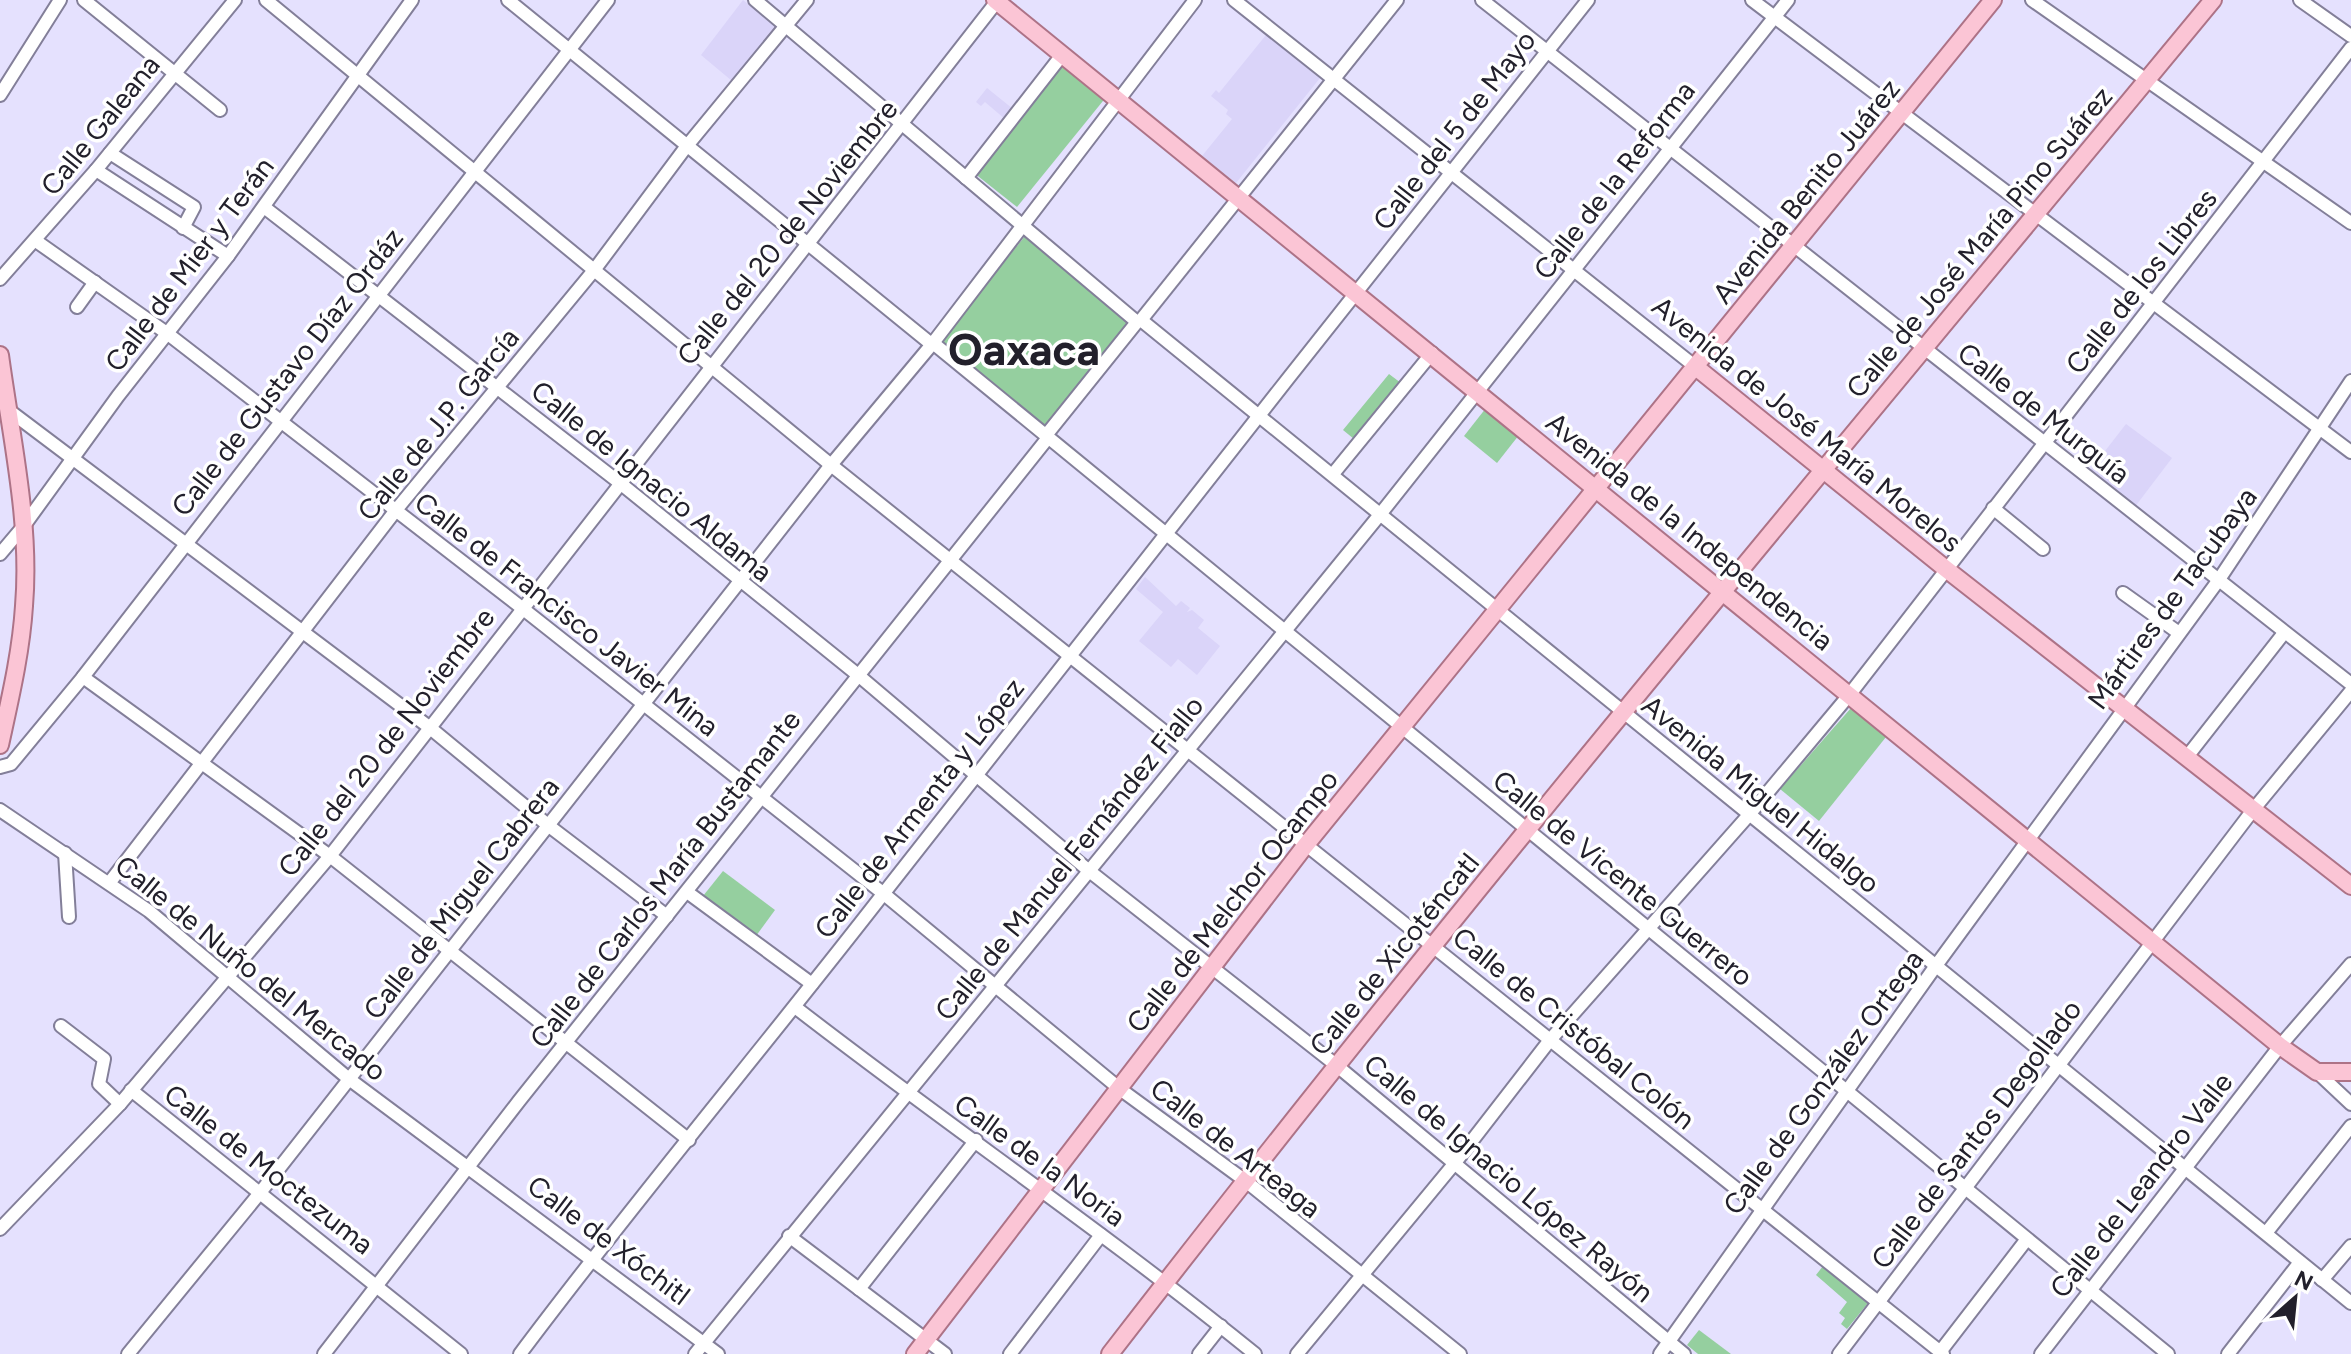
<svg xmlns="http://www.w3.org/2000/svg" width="2351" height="1354" viewBox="0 0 2351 1354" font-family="Figtree,sans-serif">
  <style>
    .built { fill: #dad4f9 }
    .green { fill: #95cf9f }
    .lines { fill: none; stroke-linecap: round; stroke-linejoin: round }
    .minor-casing { stroke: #837f99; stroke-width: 16 }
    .major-casing { stroke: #ad7387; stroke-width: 20 }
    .minor { stroke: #fff; stroke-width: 12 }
    .major { stroke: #fbc5d5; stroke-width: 16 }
    .labels { text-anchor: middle; stroke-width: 7; stroke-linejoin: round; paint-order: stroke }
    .street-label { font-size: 28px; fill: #22202b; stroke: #fff }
    .town-label { font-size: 44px; font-weight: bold; fill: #22202b; stroke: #fff }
  </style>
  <rect width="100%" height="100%" fill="#e5e1fe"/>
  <g class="built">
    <polygon points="743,0 776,27 732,81 701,55"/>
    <polygon points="1266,35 1320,78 1236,183 1202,156 1232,119 1226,114 1228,110 1211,96 1216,90 1219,93"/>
    <polygon points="987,88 1013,109 1005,119 985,102 981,106 976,102"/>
    <polygon points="2126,424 2172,458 2134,508 2088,473"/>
    <polygon points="1145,577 1176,606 1181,601 1190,608 1187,612 1192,610 1204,620 1198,628 1220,646 1197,675 1178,659 1171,667 1139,641 1163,612 1136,589"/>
  </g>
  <g class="green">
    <polygon points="1064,61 1107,96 1017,207 974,173"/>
    <polygon points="1025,236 1133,322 1047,429 939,343"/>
    <polygon points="1389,374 1401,383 1340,471 1332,464 1354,439 1343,430"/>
    <polygon points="1486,408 1519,435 1497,463 1464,436"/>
    <polygon points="1851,708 1886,737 1819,821 1780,789"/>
    <polygon points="723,871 775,910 756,936 703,896"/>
    <polygon points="1823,1266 1868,1303 1847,1329 1841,1324 1845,1318 1839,1313 1847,1302 1816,1275"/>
    <polygon points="1699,1330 1731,1354 1698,1354 1687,1345"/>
  </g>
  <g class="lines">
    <g class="minor-casing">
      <g id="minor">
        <polyline points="84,0 220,110"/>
        <polyline points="266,0 831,465 1943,1354"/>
        <polyline points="508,0 930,343"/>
        <polyline points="755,0 1137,322 1141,320 2351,1303"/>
        <polyline points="1234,0 1697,368"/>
        <polyline points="1482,0 2351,684"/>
        <polyline points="1752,0 2351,452"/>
        <polyline points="2032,0 2351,223"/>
        <polyline points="2300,0 2351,36"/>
        <polyline points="0,95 60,0"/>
        <polyline points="110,153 194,207 183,228"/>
        <polyline points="96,170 228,256"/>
        <polyline points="966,178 1062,55"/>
        <polyline points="264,207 620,483 858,675 1088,870 1336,1065 1684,1354"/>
        <polyline points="36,241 168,334 522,608 884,894 1120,1089 1247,1182 1460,1354"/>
        <polyline points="0,279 96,170 235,0"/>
        <polyline points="77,307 95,282"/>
        <polyline points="1141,320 1397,0"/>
        <polyline points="933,343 2168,1354"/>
        <polyline points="7,409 429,727 549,826 667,916"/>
        <polyline points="1047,434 1137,322"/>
        <polyline points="1333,474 1432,353"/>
        <polyline points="1993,508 2043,549"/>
        <polyline points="0,554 23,527 118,396 228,256 412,0"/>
        <polyline points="2123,593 2179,633"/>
        <polyline points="83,677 330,856 689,1140"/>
        <polyline points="2186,758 2284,633"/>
        <polyline points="0,767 11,764 83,677 608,0"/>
        <polyline points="0,810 149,911 349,1079 718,1354"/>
        <polyline points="65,853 69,917"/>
        <polyline points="110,882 396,510 595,269 686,147 807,0"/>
        <polyline points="687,892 812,984"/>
        <path d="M795 1007C947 1125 1106 1233 1255 1354"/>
        <polyline points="61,1026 104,1059 99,1084 120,1104"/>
        <polyline points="2317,1072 2351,1104"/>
        <polyline points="131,1090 461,1354"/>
        <polyline points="0,1229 120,1104 330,856 998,0"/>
        <polyline points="2266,1233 2351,1126"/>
        <polyline points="789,1236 945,1354"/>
        <polyline points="2322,1280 2351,1246"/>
        <polyline points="859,1289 976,1140"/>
        <polyline points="1940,1352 2027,1239"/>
        <polyline points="128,1354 259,1194 831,465 933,343 1195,0"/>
        <polyline points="324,1354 519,1101 1047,439"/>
        <path d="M520 1354C636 1199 761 1051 880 898 1116 598 1350 298 1588 0"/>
        <polyline points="695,1354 1382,512 1788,0"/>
        <polyline points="1010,1354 1101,1235"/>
        <polyline points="1199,1354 1221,1326"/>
        <polyline points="1297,1354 1454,1164 1550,1040 1748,816 1850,694 2351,48"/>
        <polyline points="1660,1354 1935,967 2218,581 2351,381"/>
        <polyline points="1839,1354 2253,810 2351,691"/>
        <polyline points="2041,1354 2280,1046 2351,964"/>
        <polyline points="2228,1354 2300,1262"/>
      </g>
    </g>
    <g class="major-casing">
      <g id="major">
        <polyline points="995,0 2280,1046 2317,1072 2351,1072"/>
        <path d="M0 355C11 437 31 523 24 606 21 653 10 699 0 745"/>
        <polyline points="1697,368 1946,569 2351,886"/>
        <polyline points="915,1354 1305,846 1993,0"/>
        <path d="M1110 1354C1466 893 1842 449 2213 0"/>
      </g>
    </g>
    <use href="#minor" class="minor"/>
    <use href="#major" class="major"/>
  </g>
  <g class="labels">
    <g class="street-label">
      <text transform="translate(100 125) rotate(-51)" y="10">Calle Galeana</text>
      <text transform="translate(1454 130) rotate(-52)" y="10">Calle del 5 de Mayo</text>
      <text transform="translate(1614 180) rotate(-52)" y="10">Calle de la Reforma</text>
      <text transform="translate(1806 191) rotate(-51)" y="10">Avenida Benito Juárez</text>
      <text transform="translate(787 232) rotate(-51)" y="10">Calle del 20 de Noviembre</text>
      <text transform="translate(1979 242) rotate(-50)" y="10">Calle de José María Pino Suárez</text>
      <text transform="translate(189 264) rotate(-53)" y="10">Calle de Mier y Terán</text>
      <text transform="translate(2141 281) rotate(-52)" y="10">Calle de los Libres</text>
      <text transform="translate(287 372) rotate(-52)" y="10">Calle de Gustavo Díaz Ordáz</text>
      <text transform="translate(2044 413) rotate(38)" y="10">Calle de Murguía</text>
      <text transform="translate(438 424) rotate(-51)" y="10">Calle de J.P. García</text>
      <text transform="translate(1807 424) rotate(39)" y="10">Avenida de José María Morelos</text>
      <text transform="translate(652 481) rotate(39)" y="10">Calle de Ignacio Aldama</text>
      <text transform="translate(1690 531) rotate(39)" y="10">Avenida de la Independencia</text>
      <text transform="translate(2172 598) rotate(-54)" y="10">Mártires de Tacubaya</text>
      <text transform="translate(567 614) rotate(38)" y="10">Calle de Francisco Javier Mina</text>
      <text transform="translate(386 742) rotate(-52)" y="10">Calle del 20 de Noviembre</text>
      <text transform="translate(1761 794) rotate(39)" y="10">Avenida Miguel Hidalgo</text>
      <text transform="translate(919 808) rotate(-52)" y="10">Calle de Armenta y López</text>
      <text transform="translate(1069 858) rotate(-51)" y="10">Calle de Manuel Fernández Fiallo</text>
      <text transform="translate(1623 878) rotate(39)" y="10">Calle de Vicente Guerrero</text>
      <text transform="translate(665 879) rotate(-52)" y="10">Calle de Carlos María Bustamante</text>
      <text transform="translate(461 898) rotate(-52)" y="10">Calle de Miguel Cabrera</text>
      <text transform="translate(1232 901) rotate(-52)" y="10">Calle de Melchor Ocampo</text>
      <text transform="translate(1394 954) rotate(-51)" y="10">Calle de Xicoténcatl</text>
      <text transform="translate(251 968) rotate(39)" y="10">Calle de Nuño del Mercado</text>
      <text transform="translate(1574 1028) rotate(39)" y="10">Calle de Cristóbal Colón</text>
      <text transform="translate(1823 1082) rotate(-54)" y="10">Calle de González Ortega</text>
      <text transform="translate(1976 1134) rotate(-53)" y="10">Calle de Santos Degollado</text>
      <text transform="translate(1236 1148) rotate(38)" y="10">Calle de Arteaga</text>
      <text transform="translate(1040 1160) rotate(36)" y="10">Calle de la Noria</text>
      <text transform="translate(269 1169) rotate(38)" y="10">Calle de Moctezuma</text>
      <text transform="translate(1509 1178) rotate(40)" y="10">Calle de Ignacio López Rayón</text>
      <text transform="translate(2141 1185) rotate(-52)" y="10">Calle de Leandro Valle</text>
      <text transform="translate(609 1240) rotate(37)" y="10">Calle de Xóchitl</text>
    </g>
    <g class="town-label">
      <text x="1024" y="365">Oaxaca</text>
    </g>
  </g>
  <g transform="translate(2295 1298) rotate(27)" stroke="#ffffff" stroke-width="6" paint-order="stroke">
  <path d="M0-6L14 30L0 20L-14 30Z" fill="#22202b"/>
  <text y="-12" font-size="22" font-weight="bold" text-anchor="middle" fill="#22202b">N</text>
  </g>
</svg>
